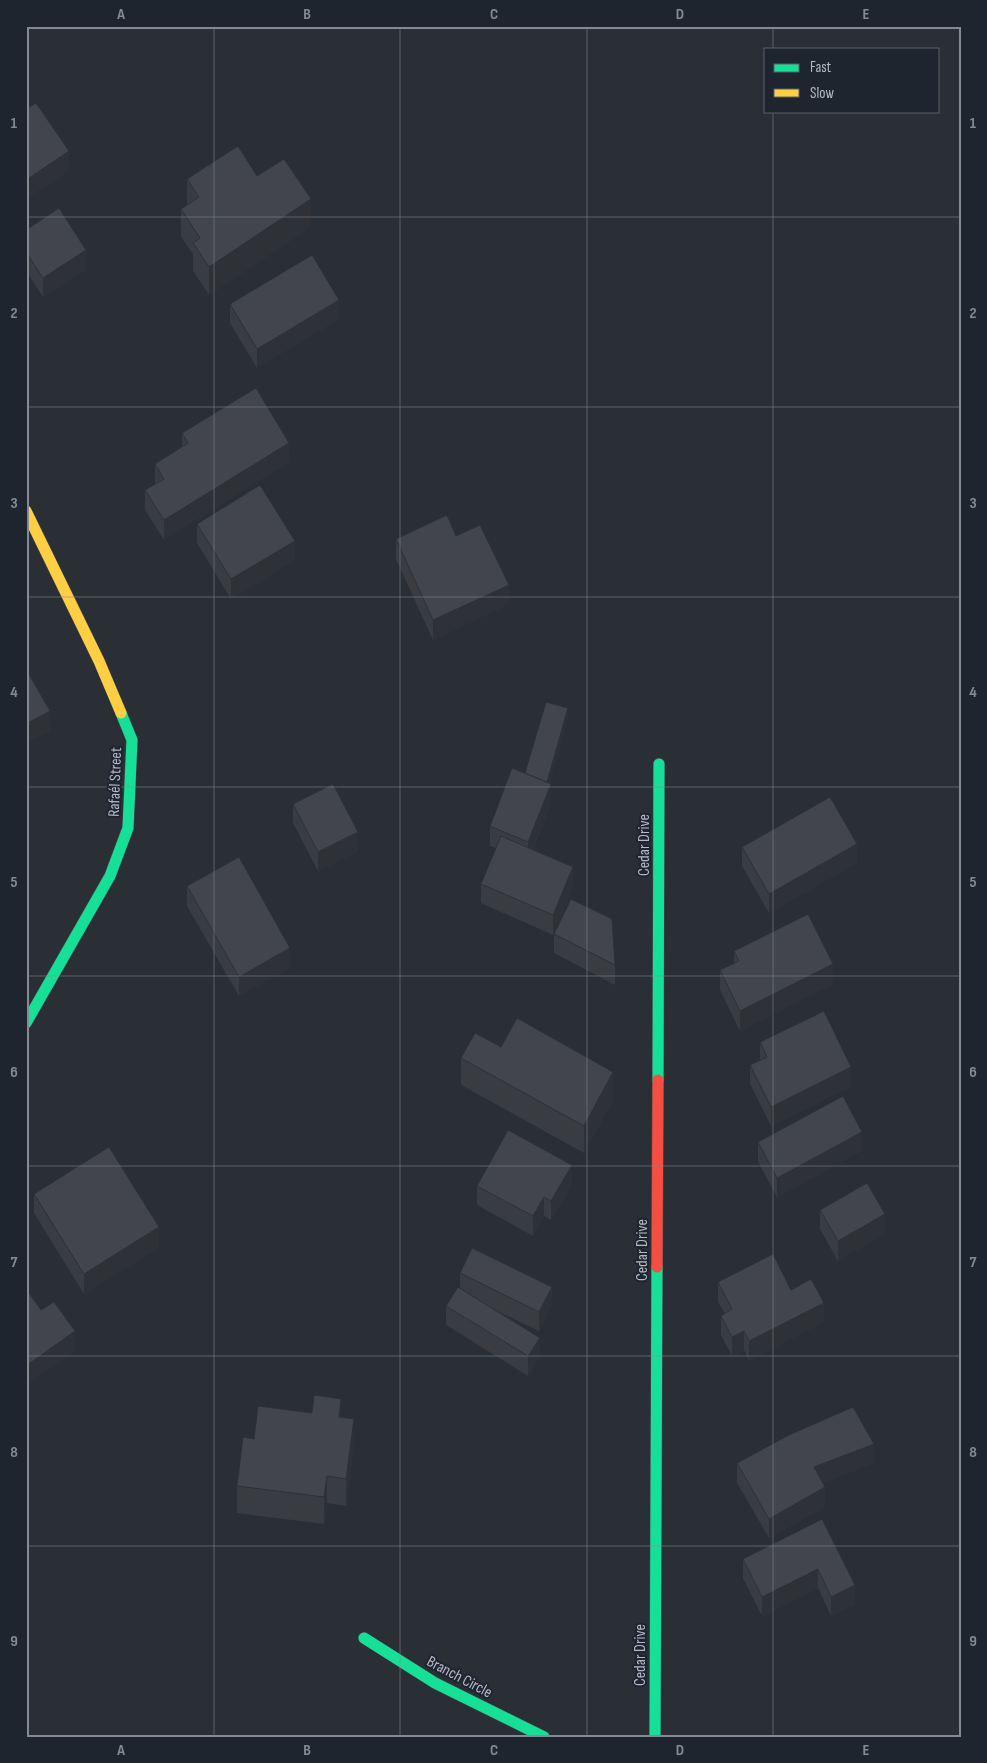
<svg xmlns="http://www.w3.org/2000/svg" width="987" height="1763" viewBox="0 0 987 1763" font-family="'Sofia Sans Condensed',sans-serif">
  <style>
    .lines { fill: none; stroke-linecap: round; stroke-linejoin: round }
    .fast-casing { stroke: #484b50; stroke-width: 12 }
    .slow-casing { stroke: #484b50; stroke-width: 12 }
    .jam-casing { stroke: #484b50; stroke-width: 12 }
    .fast { stroke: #16e098; stroke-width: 11 }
    .slow { stroke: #ffcf43; stroke-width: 11 }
    .jam { stroke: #f24e42; stroke-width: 11 }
    .wall { fill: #393c41 }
    .shaded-wall { fill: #2e3135 }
    .building { fill: #42464c; stroke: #2e3135 }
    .grid { fill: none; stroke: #848a94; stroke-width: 1; stroke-opacity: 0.55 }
    .labels { text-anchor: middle; stroke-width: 4; stroke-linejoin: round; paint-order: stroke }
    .street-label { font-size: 16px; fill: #b5bbc6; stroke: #1e252f }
    .neatline { fill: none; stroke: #848a94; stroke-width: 2 }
    .grid-label { font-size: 16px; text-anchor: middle; font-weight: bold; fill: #848a94 }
  </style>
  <rect width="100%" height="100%" fill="#2a2f36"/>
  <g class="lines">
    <g class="fast-casing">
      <g id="fast">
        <polyline points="26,1023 110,876 128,828 132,740 121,713"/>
        <polyline points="658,1080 659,764"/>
        <polyline points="364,1638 435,1683 544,1737"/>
        <polyline points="655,1737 657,1267"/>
      </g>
    </g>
    <g class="slow-casing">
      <polyline id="slow" points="26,511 99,661 121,713"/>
    </g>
    <g class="jam-casing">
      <polyline id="jam" points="657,1267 658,1080"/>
    </g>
    <use href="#fast" class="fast"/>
    <use href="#slow" class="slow"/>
    <use href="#jam" class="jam"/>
  </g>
  <g class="wall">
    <polygon points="257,176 311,227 209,295 193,271 193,254 181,237 181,209 187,205 187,179"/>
    <polygon points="26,230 86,269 43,297 26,271"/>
    <polygon points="230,304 339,319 257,368 230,323"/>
    <polygon points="182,433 289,462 164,540 145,510 145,490 155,484 155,464 182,447"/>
    <polygon points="197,524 295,560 231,599 197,543"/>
    <polygon points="456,536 509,604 433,640 396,559 396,539"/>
    <polygon points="568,718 549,783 551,803 533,850 573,887 553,935 481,903 481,884 496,848 490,846 490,826 525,773"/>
    <polygon points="293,804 358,851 318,871 293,823"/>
    <polygon points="742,847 857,863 769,913 742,866"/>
    <polygon points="187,886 290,968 239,996 187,906"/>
    <polygon points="554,934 615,965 615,985 554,953"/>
    <polygon points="734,951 833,984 740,1031 720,990 720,970 734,963"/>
    <polygon points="760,1042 851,1087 771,1126 750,1084 750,1065 760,1060"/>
    <polygon points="501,1047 613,1100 584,1153 461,1085 461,1058"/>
    <polygon points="758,1142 862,1151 777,1197 758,1162"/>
    <polygon points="572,1184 551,1220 544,1216 533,1236 477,1205 477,1186"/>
    <polygon points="34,1194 159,1247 84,1294 34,1213"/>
    <polygon points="820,1210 885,1234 838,1261 820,1229"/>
    <polygon points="460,1273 552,1306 539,1331 493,1309 540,1357 528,1376 446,1325 446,1306 460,1288"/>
    <polygon points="718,1282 791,1290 824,1322 749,1361 744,1350 732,1356 721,1335 721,1316 725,1314 718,1302"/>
    <polygon points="341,1417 354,1446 346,1506 327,1503 324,1524 237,1513 237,1486 254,1439"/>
    <polygon points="737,1463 874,1463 823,1483 825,1507 769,1538 737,1483"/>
    <polygon points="822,1519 855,1604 831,1616 818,1588 762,1616 743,1578 743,1559"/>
  </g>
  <g class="shaded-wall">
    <polygon points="69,151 69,171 26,199 26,180"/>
    <polygon points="311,199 311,227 209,295 209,267"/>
    <polygon points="86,250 86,269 43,297 43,278"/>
    <polygon points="339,300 339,319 257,368 257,349"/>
    <polygon points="289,443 289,462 164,540 164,520"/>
    <polygon points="295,541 295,560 231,599 231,579"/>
    <polygon points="509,585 509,604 433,640 433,620"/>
    <polygon points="568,708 568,718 546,794 546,784"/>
    <polygon points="50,711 50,731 26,744 26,724"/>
    <polygon points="551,784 551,803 528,861 528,842"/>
    <polygon points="358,832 358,851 318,871 318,852"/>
    <polygon points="857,844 857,863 769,913 769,894"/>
    <polygon points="573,867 573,887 553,935 553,915"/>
    <polygon points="290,948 290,968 239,996 239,977"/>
    <polygon points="833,964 833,984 740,1031 740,1011"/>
    <polygon points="851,1067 851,1087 771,1126 771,1107"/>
    <polygon points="613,1072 613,1100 584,1153 584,1126"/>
    <polygon points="862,1132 862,1151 777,1197 777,1178"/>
    <polygon points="572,1165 572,1184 551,1220 551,1201"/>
    <polygon points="544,1197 544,1216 533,1236 533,1216"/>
    <polygon points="885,1214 885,1234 838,1261 838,1241"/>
    <polygon points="159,1227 159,1247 84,1294 84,1274"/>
    <polygon points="552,1287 552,1306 539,1331 539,1312"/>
    <polygon points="824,1303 824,1322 749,1361 749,1341"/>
    <polygon points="75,1331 75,1351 26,1386 26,1366"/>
    <polygon points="744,1331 744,1350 732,1356 732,1337"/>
    <polygon points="540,1338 540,1357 528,1376 528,1356"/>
    <polygon points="341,1399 341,1426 339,1417"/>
    <polygon points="354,1419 354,1446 346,1506 346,1479"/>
    <polygon points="874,1444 874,1463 814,1487 814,1467"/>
    <polygon points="327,1476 327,1503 324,1524 324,1497"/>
    <polygon points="825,1487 825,1507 769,1538 769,1519"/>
    <polygon points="818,1569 818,1588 762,1616 762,1597"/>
    <polygon points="855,1585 855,1604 831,1616 831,1597"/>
  </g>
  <g class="building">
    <polygon points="36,103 69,151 26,180 26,109"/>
    <polygon points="238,146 257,176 284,159 311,199 209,267 193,243 200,238 181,209 199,197 187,179"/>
    <polygon points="59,208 86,250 43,278 26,252 26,230"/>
    <polygon points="312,255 339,300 257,349 230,304"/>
    <polygon points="256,388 289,443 164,520 145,490 164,479 155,464 188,443 182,433"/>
    <polygon points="260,485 295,541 231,579 197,524"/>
    <polygon points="447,515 456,536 480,525 509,585 433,620 396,539"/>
    <polygon points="26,669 50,711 26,724"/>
    <polygon points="546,702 568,708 547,782 525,773"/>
    <polygon points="512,768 551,784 528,842 490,826"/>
    <polygon points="333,784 358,832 318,852 293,804"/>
    <polygon points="830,797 857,844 769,894 742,847"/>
    <polygon points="501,836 573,867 553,915 481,884"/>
    <polygon points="239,857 290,948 239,977 187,886"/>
    <polygon points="571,899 612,919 615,965 554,934"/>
    <polygon points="808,914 833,964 740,1011 720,970 739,961 734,951"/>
    <polygon points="824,1011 851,1067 771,1107 750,1065 767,1057 760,1042"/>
    <polygon points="517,1018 613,1072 584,1126 461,1058 475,1033 501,1047"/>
    <polygon points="843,1096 862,1132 777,1178 758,1142"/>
    <polygon points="508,1130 572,1165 551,1201 544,1197 533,1216 477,1186"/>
    <polygon points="109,1147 159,1227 84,1274 34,1194"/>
    <polygon points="867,1183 885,1214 838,1241 820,1210"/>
    <polygon points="472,1248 552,1287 539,1312 460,1273"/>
    <polygon points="773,1254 791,1290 811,1279 824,1303 749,1341 744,1331 732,1337 721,1316 732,1309 718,1282"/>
    <polygon points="458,1287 540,1338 528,1356 446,1306"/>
    <polygon points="26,1289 41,1310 54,1302 75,1331 26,1366"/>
    <polygon points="314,1395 341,1399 339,1417 354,1419 346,1479 327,1476 324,1497 237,1486 243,1437 254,1439 258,1406 312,1413"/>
    <polygon points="853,1407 874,1444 814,1467 825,1487 769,1519 737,1463 789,1435"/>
    <polygon points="822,1519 855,1585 831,1597 818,1569 762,1597 743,1559"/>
  </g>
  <path class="grid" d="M214 26V1737M400 26V1737M587 26V1737M773 26V49M773 111V1737M26 217H961M26 407H961M26 597H961M26 787H961M26 976H961M26 1166H961M26 1356H961M26 1546H961"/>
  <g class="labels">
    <g class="street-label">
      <text transform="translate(114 782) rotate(-88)" y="6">Rafaél Street</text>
      <text transform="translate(643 845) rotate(-90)" y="6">Cedar Drive</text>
      <text transform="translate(641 1250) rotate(-90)" y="6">Cedar Drive</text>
      <text transform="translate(639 1655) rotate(-90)" y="6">Cedar Drive</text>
      <text transform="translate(460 1676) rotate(28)" y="6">Branch Circle</text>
    </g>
  </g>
  <rect width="987" height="1763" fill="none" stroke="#1e252f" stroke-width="55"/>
  <rect x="764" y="48" width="175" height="65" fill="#1e252f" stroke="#5a616b"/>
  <rect x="774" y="64" width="25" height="8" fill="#16e098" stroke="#5a616b"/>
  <text x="810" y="72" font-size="15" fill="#b5bbc6">Fast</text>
  <rect x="774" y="89" width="25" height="8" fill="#ffcf43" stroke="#5a616b"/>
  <text x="810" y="98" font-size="15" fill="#b5bbc6">Slow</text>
  <rect x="28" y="28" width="932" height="1708" class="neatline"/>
  <g class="grid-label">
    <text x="121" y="19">A</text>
    <text x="307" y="19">B</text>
    <text x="494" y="19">C</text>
    <text x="680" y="19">D</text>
    <text x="866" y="19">E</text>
    <text x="14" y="128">1</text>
    <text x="973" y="128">1</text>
    <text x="14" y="318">2</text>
    <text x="973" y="318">2</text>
    <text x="14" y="508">3</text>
    <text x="973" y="508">3</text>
    <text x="14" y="697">4</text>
    <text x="973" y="697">4</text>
    <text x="14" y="887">5</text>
    <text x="973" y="887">5</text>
    <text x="14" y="1077">6</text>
    <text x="973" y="1077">6</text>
    <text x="14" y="1267">7</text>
    <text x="973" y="1267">7</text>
    <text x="14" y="1457">8</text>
    <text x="973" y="1457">8</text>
    <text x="14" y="1646">9</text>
    <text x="973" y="1646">9</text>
    <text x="121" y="1755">A</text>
    <text x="307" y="1755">B</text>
    <text x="494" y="1755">C</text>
    <text x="680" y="1755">D</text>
    <text x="866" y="1755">E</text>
  </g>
</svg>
